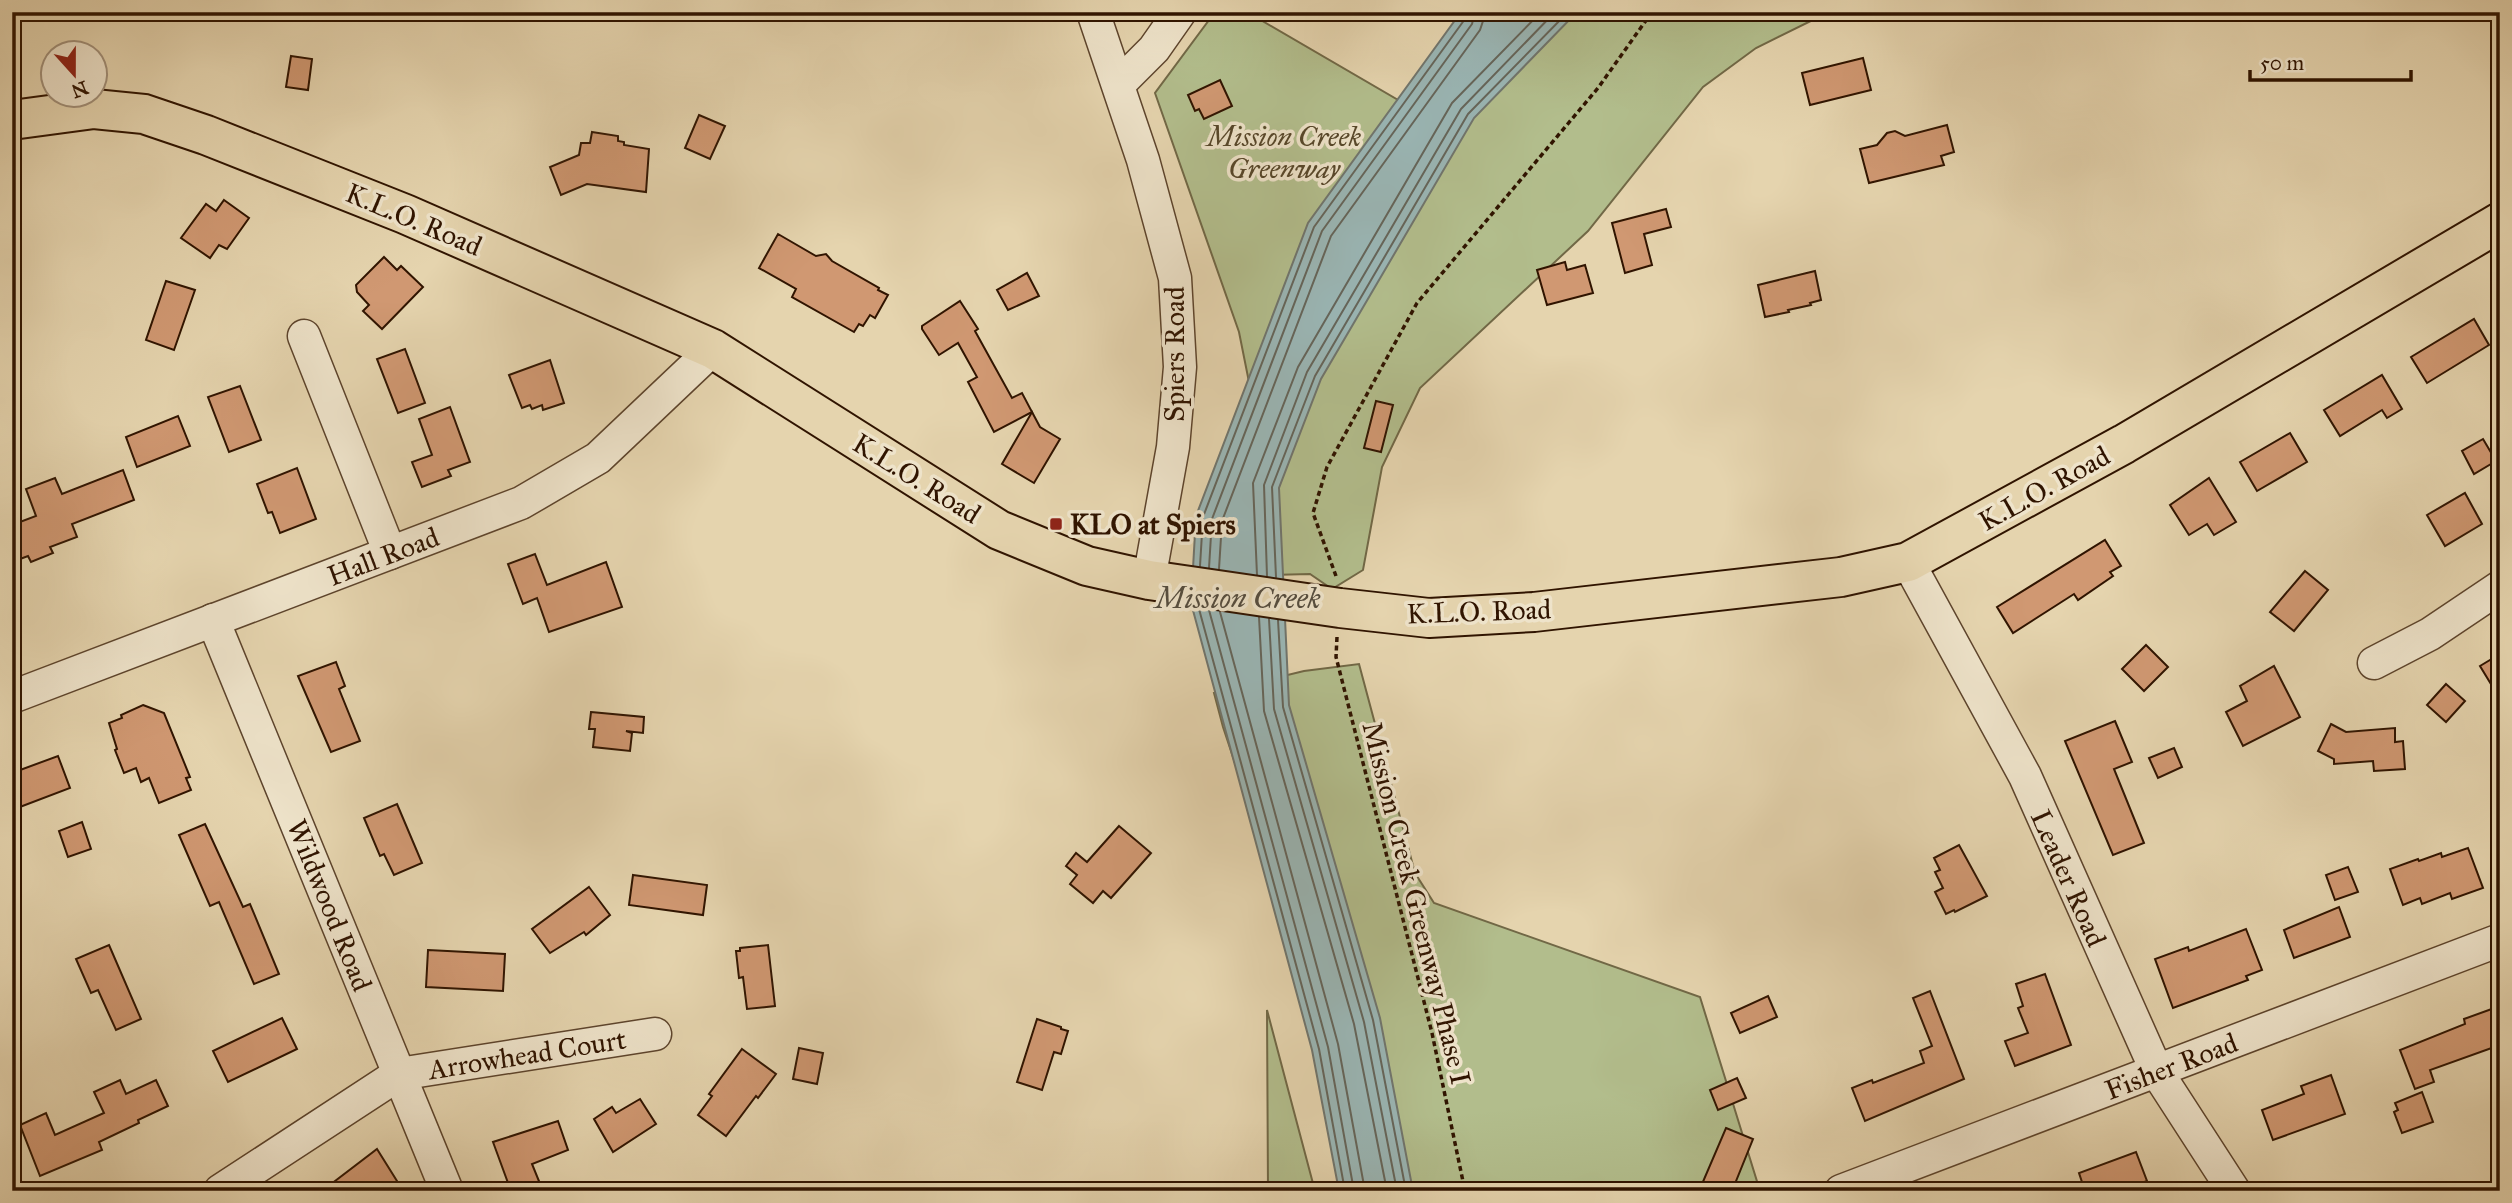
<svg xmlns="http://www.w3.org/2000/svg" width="2512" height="1203" viewBox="0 0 2512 1203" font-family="'IM FELL Great Primer',serif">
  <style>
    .green { fill: #b2bd8c; stroke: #716846; stroke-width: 2 }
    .water { fill: #9ab6b5; stroke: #70756d; stroke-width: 2 }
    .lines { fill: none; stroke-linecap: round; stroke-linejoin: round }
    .shore { stroke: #65655a; stroke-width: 2 }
    .building { fill: #d09872; stroke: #301400; stroke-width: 2 }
    .minor-casing { stroke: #5d442c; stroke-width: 35 }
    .major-casing { stroke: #301400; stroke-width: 42 }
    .path { stroke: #301400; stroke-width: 3.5; stroke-dasharray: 5 3.5; stroke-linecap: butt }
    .minor { stroke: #eee3ca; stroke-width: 32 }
    .major { stroke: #e5d4ae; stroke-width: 38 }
    .poi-dot { fill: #8f2418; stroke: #eee3ca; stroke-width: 2.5 }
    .labels { text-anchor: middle; stroke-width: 7; stroke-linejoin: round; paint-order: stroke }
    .park-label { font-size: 28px; font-style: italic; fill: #57472a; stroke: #eee3ca }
    .street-label { font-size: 28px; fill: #301400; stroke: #eee3ca }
    .poi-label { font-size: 28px; font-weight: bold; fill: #301400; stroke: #eee3ca; text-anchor: start }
    .water-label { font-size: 30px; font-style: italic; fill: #554d3f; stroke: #eee3ca }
  </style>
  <rect width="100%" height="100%" fill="#e5d4ae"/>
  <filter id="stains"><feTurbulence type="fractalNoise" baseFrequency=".00286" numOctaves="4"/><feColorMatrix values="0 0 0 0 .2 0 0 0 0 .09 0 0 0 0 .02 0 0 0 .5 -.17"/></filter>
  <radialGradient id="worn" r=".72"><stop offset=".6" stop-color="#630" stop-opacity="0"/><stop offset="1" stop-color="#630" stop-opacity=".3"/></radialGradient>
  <g class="green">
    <polygon points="1215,12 1247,12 1436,122 1541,12 1829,12 1756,48 1703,87 1588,231 1420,388 1382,467 1363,570 1332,589 1310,574 1232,576 1249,382 1239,332 1155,93"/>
    <polygon points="1359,664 1415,873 1434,903 1700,997 1760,1191 1359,1191 1278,892 1223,727 1214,693 1304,671"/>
    <polygon points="1267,1010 1315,1191 1268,1191"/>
  </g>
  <polygon class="water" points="1461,12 1577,12 1474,118 1321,379 1279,488 1289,705 1380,1018 1413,1191 1339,1191 1312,1050 1191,603 1196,516 1308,223"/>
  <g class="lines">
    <g class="shore">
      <polyline points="1200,566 1203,517 1314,227 1465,19 1466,12"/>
      <polyline points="1209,568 1212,519 1322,231 1472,24 1475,12"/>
      <polyline points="1219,569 1222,521 1331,236 1480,30 1486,12"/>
      <polyline points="1257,575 1253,483 1298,367 1452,103 1541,12"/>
      <polyline points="1267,576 1264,485 1307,372 1461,109 1555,12"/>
      <polyline points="1276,577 1272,487 1315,376 1468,114 1568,12"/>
      <polyline points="1199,609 1319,1049 1345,1191"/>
      <polyline points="1209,610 1328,1047 1354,1191"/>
      <polyline points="1220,612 1338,1044 1365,1191"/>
      <polyline points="1259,617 1264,711 1354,1024 1387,1191"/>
      <polyline points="1269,619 1274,709 1364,1022 1397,1191"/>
      <polyline points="1278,620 1283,707 1373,1020 1406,1191"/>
    </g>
  </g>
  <g class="building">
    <polygon points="291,56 312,59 308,90 286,87"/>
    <polygon points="1863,58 1871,90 1810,105 1802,73"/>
    <polygon points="1220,80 1232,106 1204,119 1199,109 1195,111 1188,95"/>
    <polygon points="699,115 725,126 710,159 685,148"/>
    <polygon points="1947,125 1954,152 1941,156 1944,165 1869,183 1860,149 1877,145 1887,133 1895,131 1905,136"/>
    <polygon points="592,132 618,136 618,141 624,142 624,145 649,149 646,192 587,184 561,195 550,167 579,155 581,143 590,143"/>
    <polygon points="224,200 249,218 227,249 219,245 210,258 181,238 206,204 216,211"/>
    <polygon points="1666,209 1671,227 1644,234 1652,265 1625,273 1612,223"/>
    <polygon points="778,234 816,256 826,254 832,261 879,288 878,290 888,295 875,318 870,315 863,326 859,324 854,332 792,297 796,289 759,268"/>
    <polygon points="384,257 397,270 401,266 423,287 382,329 363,311 369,305 357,292 356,285"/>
    <polygon points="1565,262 1567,270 1585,265 1593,293 1547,305 1537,270"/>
    <polygon points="1815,271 1821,300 1810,303 1811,305 1788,310 1789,312 1765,317 1758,285"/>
    <polygon points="1027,273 1039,296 1008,310 997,290"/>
    <polygon points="166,281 195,290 174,350 146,340"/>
    <polygon points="960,301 978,329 975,331 1012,398 1022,393 1032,412 994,432 968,382 977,377 958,343 939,355 922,329 922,326"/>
    <polygon points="2474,319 2489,345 2427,383 2411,357"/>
    <polygon points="405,349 425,403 398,413 377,359"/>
    <polygon points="550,360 564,403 543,410 542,405 532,409 530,405 522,408 509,375"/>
    <polygon points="2382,375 2402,409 2387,418 2382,410 2340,436 2324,410"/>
    <polygon points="240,386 261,440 229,452 208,397"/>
    <polygon points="1376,401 1393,405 1381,452 1364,448"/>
    <polygon points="450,407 470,462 448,470 451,476 422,487 412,462 432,455 419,419"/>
    <polygon points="1032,412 1040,427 1060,439 1034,483 1002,464"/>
    <polygon points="178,416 190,446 137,467 126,437"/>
    <polygon points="2290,433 2307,462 2257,491 2240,462"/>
    <polygon points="2483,439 2496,461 2474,474 2462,451"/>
    <polygon points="297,468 316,519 280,533 272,512 268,513 257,484"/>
    <polygon points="123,470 134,500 72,524 77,537 50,547 53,553 31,562 28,556 12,562 12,525 36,516 26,489 55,478 62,494"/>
    <polygon points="2209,478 2236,522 2214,535 2207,524 2189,535 2170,505"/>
    <polygon points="2465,493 2482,524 2445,546 2427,515"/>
    <polygon points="2105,540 2121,566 2110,572 2113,576 2078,600 2074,594 2013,633 1997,607"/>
    <polygon points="535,554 547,585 606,562 622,607 549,632 537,598 523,604 508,564"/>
    <polygon points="2305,571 2328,590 2294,631 2270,612"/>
    <polygon points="2146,645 2168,667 2144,691 2122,669"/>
    <polygon points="2500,654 2500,699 2480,666"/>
    <polygon points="336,662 345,686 339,689 360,741 331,752 298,676"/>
    <polygon points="2274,666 2300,717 2243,746 2226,712 2247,701 2240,686"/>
    <polygon points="2446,684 2465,701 2446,722 2427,705"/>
    <polygon points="143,705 164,713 190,777 186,778 191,790 159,803 149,778 141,782 136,768 124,773 115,750 117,749 109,723 122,718 121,715"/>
    <polygon points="591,712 644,717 643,733 626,731 632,733 630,751 593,747 595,729 589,729"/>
    <polygon points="2115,721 2132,762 2114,769 2144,843 2113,855 2065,741"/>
    <polygon points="2331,724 2346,732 2395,728 2395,742 2403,741 2405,769 2374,771 2373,761 2334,764 2334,759 2318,751"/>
    <polygon points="2174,748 2182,767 2158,778 2149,758"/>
    <polygon points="58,756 70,788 12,810 12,773"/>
    <polygon points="397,804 422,863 394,875 384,854 380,856 364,818"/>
    <polygon points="82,822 91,849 68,857 59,831"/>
    <polygon points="205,824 243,907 250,904 279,974 254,984 219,902 210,906 179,835"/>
    <polygon points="1119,826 1151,853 1111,898 1103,891 1093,903 1070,884 1077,875 1066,866 1076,853 1087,862"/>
    <polygon points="1959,845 1987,896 1955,912 1954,910 1946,914 1935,892 1943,888 1935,872 1940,870 1934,858"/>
    <polygon points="2468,848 2483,888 2452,899 2450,893 2422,904 2420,898 2403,905 2390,869 2418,859 2419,861 2441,853 2442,857"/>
    <polygon points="2348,867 2358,892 2335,900 2326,875"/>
    <polygon points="633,875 707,885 703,915 629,905"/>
    <polygon points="589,887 610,915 586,935 584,932 550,953 532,929"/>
    <polygon points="2339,907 2350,937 2294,958 2284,930"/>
    <polygon points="2246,929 2262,970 2246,976 2248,980 2173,1008 2155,959 2188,947 2189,951"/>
    <polygon points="109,945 141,1019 116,1030 98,990 91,993 76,959"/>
    <polygon points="768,945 775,1006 747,1009 743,977 739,978 736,951 740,951 740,948"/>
    <polygon points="428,950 505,954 503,991 426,987"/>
    <polygon points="2045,974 2071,1045 2015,1066 2005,1041 2028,1033 2018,1008 2023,1006 2016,984"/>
    <polygon points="1930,991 1964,1079 1865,1121 1852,1088 1872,1080 1873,1083 1924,1063 1920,1051 1932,1046 1913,998"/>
    <polygon points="1768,996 1777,1017 1740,1033 1731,1013"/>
    <polygon points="2500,1006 2500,1045 2430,1070 2434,1082 2415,1089 2400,1050 2465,1024 2464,1019"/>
    <polygon points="282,1018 297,1049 228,1082 213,1051"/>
    <polygon points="1037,1019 1061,1027 1061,1029 1068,1031 1061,1054 1054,1052 1042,1090 1017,1082"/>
    <polygon points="799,1048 823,1053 817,1084 793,1079"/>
    <polygon points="742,1049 776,1074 758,1098 756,1096 726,1136 698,1115 712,1096 709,1094"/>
    <polygon points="2331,1075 2345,1114 2273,1140 2262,1110 2304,1094 2301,1086"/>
    <polygon points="1737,1078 1746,1098 1718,1110 1710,1090"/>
    <polygon points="120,1080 126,1094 156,1080 168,1106 138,1120 139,1123 99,1142 102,1150 40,1176 20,1125 46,1113 55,1135 104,1113 94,1092"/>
    <polygon points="2422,1092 2433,1122 2402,1133 2394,1112 2398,1110 2395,1103"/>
    <polygon points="640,1099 656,1124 613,1152 594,1119 612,1107 616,1113"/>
    <polygon points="558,1121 568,1150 532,1164 543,1191 511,1191 493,1142"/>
    <polygon points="1726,1128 1753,1139 1732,1191 1699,1191"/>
    <polygon points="377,1149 397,1181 384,1191 322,1191"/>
    <polygon points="2136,1152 2147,1181 2121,1191 2085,1191 2079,1173"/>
  </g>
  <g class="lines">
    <g class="minor-casing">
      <g id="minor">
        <polyline points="1093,12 1143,160 1175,278 1180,367 1173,447 1149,580"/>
        <polyline points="1119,84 1154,49 1180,12"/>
        <polyline points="304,336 390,553"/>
        <polyline points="1908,562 2025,776 2157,1072 2234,1191"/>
        <polyline points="213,620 447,1191"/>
        <polyline points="2374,663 2430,634 2500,587"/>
        <polyline points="12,697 521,503 598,458 713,349"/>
        <polyline points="220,1191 399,1074 655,1034"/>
        <polyline points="1841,1191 2500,940"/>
      </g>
    </g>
    <g class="major-casing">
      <polyline id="major" points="12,120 94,109 144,114 206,135 405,214 713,349 999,530 1087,566 1149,580 1340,608 1429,618 1534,612 1841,577 1908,562 2124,444 2500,222"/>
    </g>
    <g class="path">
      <polyline points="1336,576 1313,513 1327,467 1417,303 1598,88 1652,12"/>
      <polyline points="1337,637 1336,657 1432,1033 1465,1191"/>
    </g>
    <use href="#minor" class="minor"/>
    <use href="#major" class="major"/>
  </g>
  <rect class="poi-dot" x="1049" y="517" width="14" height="14" rx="3.5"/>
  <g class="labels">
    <g class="park-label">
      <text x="1284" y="146">Mission Creek<tspan x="1284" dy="32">Greenway</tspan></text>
    </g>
    <g class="street-label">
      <text transform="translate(414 219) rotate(23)" y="10">K.L.O. Road</text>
      <text transform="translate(1174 354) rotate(-90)" y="10">Spiers Road</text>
      <text transform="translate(917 478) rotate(32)" y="10">K.L.O. Road</text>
      <text transform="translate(2044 488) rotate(-29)" y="10">K.L.O. Road</text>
      <text transform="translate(383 556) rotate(-21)" y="10">Hall Road</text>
      <text transform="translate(1479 611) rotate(-2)" y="10">K.L.O. Road</text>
      <text transform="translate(2069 878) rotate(66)" y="10">Leader Road</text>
      <text transform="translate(1417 903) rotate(76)" y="10">Mission Creek Greenway Phase I</text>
      <text transform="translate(330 905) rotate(68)" y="10">Wildwood Road</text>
      <text transform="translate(527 1054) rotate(-9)" y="10">Arrowhead Court</text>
      <text transform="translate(2171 1066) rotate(-21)" y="10">Fisher Road</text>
    </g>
    <g class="poi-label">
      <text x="1070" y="534">KLO at Spiers</text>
    </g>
    <g class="water-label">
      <text x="1238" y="608">Mission Creek</text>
    </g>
  </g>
  <rect width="2512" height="1203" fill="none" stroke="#e5d4ae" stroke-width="42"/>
  <rect x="14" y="14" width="2484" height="1175" fill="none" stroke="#301400" stroke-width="3.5"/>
  <rect x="21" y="21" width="2470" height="1161" fill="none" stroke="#301400" stroke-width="2"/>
  <g transform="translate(74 74) rotate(159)"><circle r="33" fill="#eee3ca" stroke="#a29079" stroke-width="2"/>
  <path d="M0-5L12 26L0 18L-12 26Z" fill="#8f2418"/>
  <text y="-10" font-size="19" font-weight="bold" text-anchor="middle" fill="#301400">N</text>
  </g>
  <path d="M2250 70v10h161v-10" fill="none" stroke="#301400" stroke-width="3.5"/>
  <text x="2260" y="70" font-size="21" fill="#301400" stroke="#eee3ca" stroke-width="5" paint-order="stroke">50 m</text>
  <rect width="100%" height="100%" filter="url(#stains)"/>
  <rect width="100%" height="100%" fill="url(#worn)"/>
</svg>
